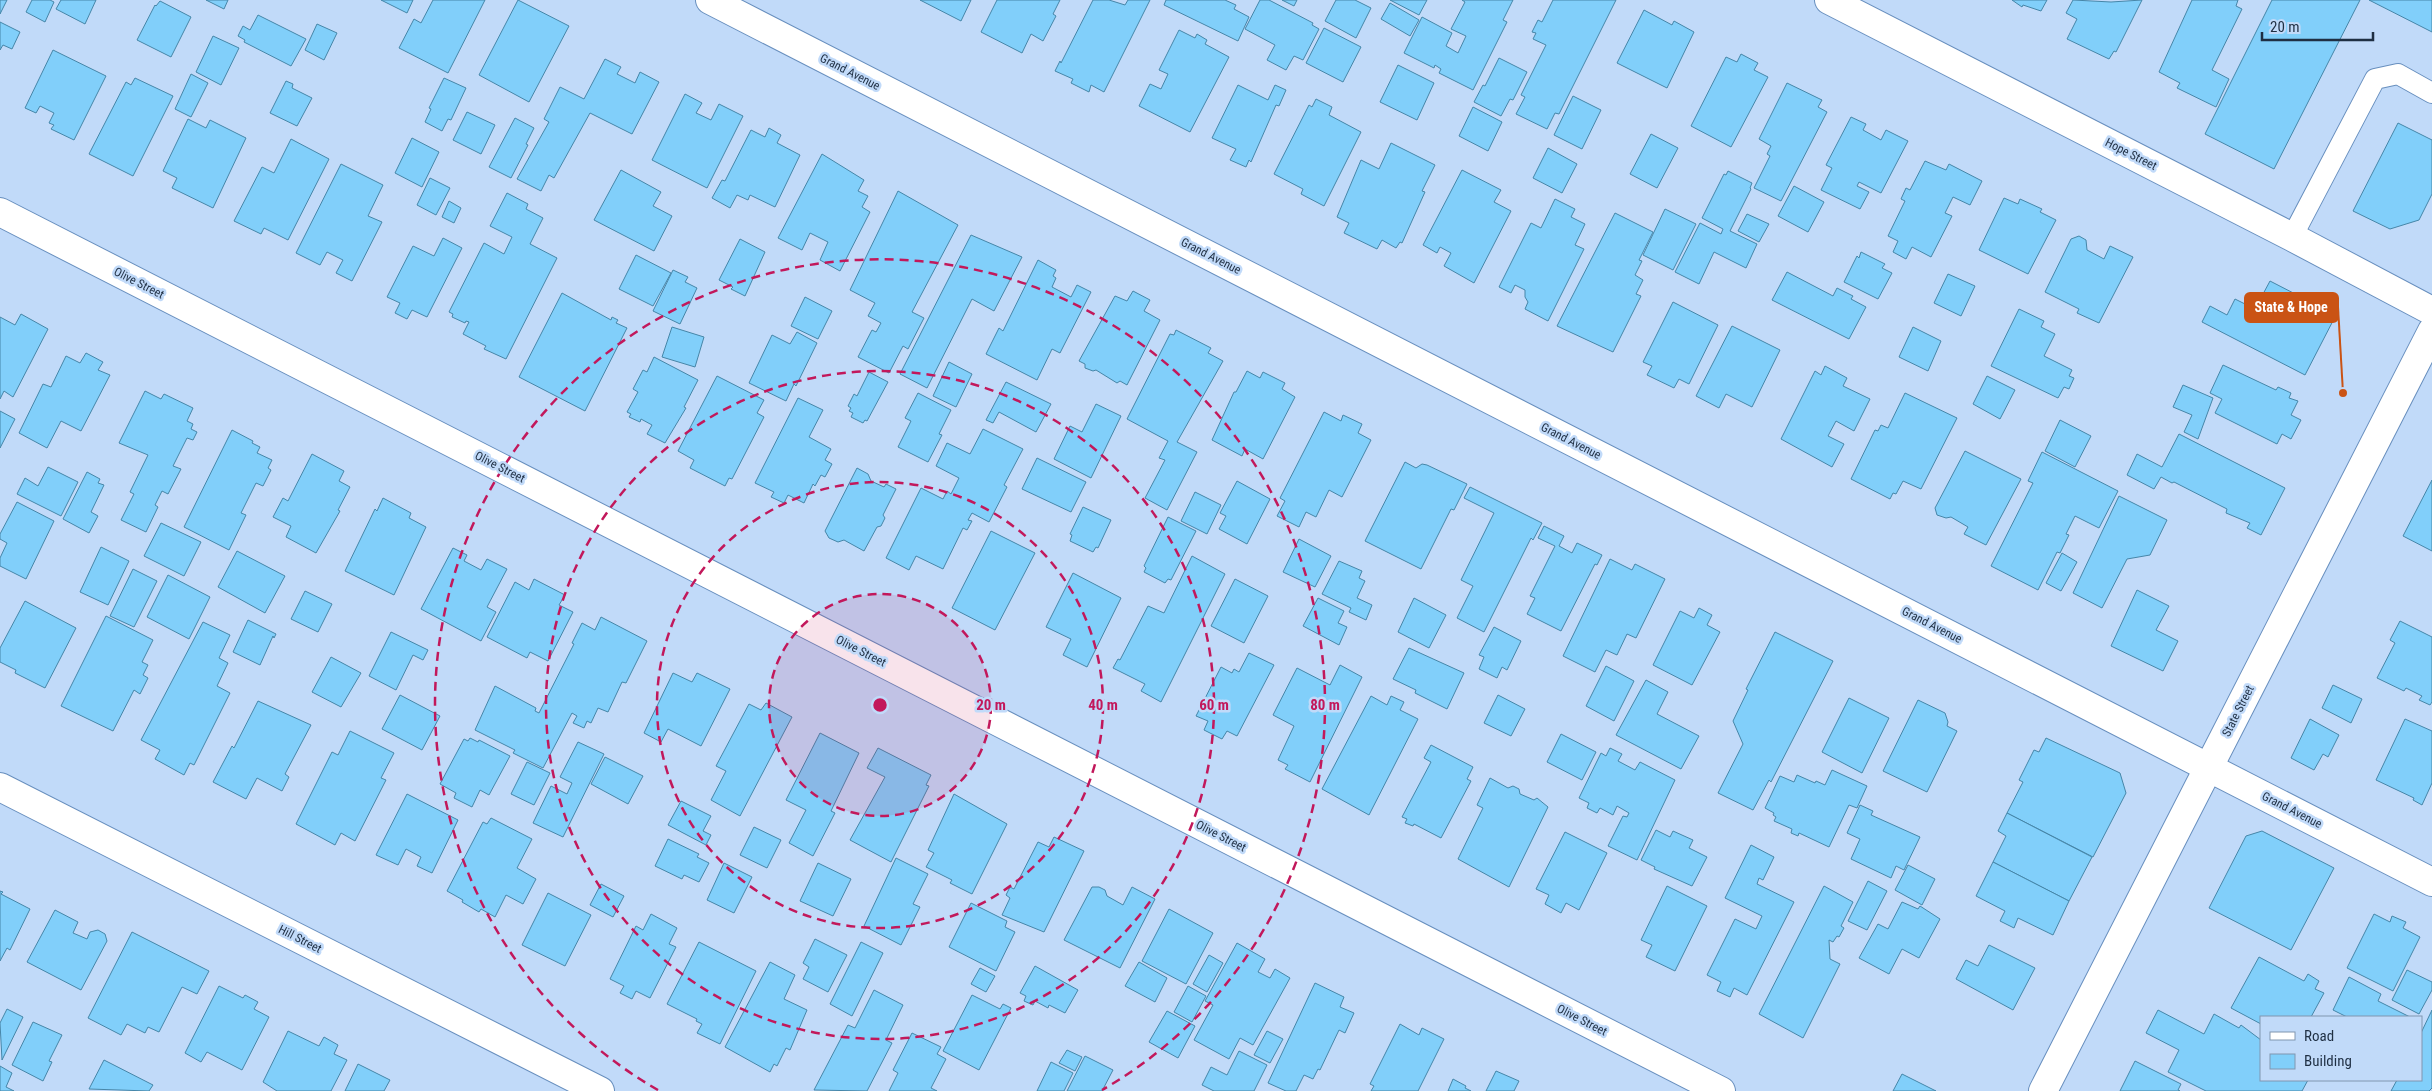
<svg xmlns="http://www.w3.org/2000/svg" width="2432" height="1091" viewBox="0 0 2432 1091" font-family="'Roboto Condensed',sans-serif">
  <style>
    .building { fill: #81cffa; stroke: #4686a8 }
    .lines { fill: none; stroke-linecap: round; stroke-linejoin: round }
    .lane-casing { stroke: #688fbe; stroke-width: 22 }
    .street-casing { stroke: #688fbe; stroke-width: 30 }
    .secondary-casing { stroke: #688fbe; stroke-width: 30 }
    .lane { stroke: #fff; stroke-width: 20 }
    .street { stroke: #fff; stroke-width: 28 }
    .secondary { stroke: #fff; stroke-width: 28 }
    .ring { fill: none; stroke: #c2185b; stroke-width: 2.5; stroke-dasharray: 9 6 }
    .labels { text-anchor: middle; stroke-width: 5; stroke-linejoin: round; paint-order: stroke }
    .street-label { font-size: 12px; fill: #1f2f43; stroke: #c1daf9 }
    .centre { fill: #c2185b; stroke: #c1daf9; stroke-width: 2.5 }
    .ring-label { font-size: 15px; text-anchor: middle; font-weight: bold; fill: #c2185b; stroke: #c1daf9; stroke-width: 5; stroke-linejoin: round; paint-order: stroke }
    .leader { fill: none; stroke: #ca5314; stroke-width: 2 }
    .callout-dot { fill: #ca5314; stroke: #c1daf9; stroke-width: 2 }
    .callout { fill: #ca5314; stroke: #ca5314; stroke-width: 2 }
    .callout-label { font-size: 14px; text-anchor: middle; font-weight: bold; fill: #fff }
  </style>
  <rect width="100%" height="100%" fill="#c1daf9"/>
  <g class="building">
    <polygon points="0,0 7,0 0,14"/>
    <polygon points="32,0 50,0 54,2 45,22 26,12"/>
    <polygon points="61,0 96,0 85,24 56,9"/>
    <polygon points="206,0 228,0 224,9"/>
    <polygon points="381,0 413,0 407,13"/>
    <polygon points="433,0 485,0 448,73 399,48 414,19 421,23"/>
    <polygon points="518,0 569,26 529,102 479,75"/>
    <polygon points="920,0 971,0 961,21"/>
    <polygon points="997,0 1060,0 1053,14 1056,16 1043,41 1031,34 1022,53 981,32"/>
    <polygon points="1093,0 1109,0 1125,5 1128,0 1150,0 1104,92 1091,85 1089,92 1071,83 1073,79 1055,71 1060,61 1061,63"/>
    <polygon points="1166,0 1225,0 1236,5 1234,9 1249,17 1238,41 1164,5"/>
    <polygon points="1260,0 1269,0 1313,23 1312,25 1319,29 1303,60 1294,56 1286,70 1267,60 1275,45 1245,29"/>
    <polygon points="1282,0 1297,0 1294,6"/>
    <polygon points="1336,0 1355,0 1371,8 1356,38 1325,21"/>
    <polygon points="1390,0 1427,0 1419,15"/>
    <polygon points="1462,0 1513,0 1503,20 1507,22 1473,90 1439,73 1441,69 1435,65 1434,68 1404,53 1422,17 1452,33 1446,46 1458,53 1466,36 1451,29 1465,2"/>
    <polygon points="1553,0 1616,0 1559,114 1555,113 1547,129 1516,114 1525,97 1521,95 1546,45 1533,39 1536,33 1532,32 1538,20 1542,22"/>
    <polygon points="2012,0 2047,0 2041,11 2023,5 2022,7"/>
    <polygon points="2073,0 2111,2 2142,0 2116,52 2114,51 2109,59 2067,39 2077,19 2066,13"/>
    <polygon points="2192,0 2238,0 2236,6 2242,9 2212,70 2229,79 2216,107 2177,88 2180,83 2159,72"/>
    <polygon points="2272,0 2360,0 2274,169 2205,134"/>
    <polygon points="2369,0 2432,0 2432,32"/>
    <polygon points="160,1 191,17 171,57 137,40 155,5 156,6"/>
    <polygon points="1390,3 1419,20 1410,36 1381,19"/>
    <polygon points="1644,10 1672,25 1674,21 1694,32 1667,88 1617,63"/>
    <polygon points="258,15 306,39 291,66 244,42 245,40 238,36 243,26 250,30"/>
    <polygon points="0,22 20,32 12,49 3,45 0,50"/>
    <polygon points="317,24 337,33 324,60 305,50"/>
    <polygon points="1324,28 1361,47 1343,82 1306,63"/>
    <polygon points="1179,30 1195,38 1197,34 1207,40 1205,44 1229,57 1190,132 1139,106 1150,84 1161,89 1168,74 1159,70"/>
    <polygon points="213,36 239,48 221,85 196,72"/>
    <polygon points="53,50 106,76 74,140 51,129 54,125 49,123 54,113 40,106 36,113 25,108"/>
    <polygon points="1741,54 1758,63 1754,70 1768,77 1731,147 1691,126 1726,57 1737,62"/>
    <polygon points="1499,58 1527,72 1513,100 1510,99 1501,116 1474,102 1483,85 1485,86"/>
    <polygon points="605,59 621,67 617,74 635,83 640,72 659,82 632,134 590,113 554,178 549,175 541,191 517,179 549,122 544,119 560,87 584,99"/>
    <polygon points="1398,65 1434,83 1417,120 1380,102"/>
    <polygon points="191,74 208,83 191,117 175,109"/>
    <polygon points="135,78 173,96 133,176 89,154 126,82 131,85"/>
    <polygon points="444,78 466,88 451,120 448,119 442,131 425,122 431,109 429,108"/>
    <polygon points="286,81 293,84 292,88 312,98 297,126 270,113"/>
    <polygon points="1787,83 1822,100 1818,107 1827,112 1781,201 1754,188 1770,156 1767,154 1771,146 1759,139"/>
    <polygon points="1238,85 1268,100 1275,85 1286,90 1279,106 1276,105 1251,162 1249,160 1246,167 1230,160 1236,149 1212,138"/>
    <polygon points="685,94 702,103 696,113 711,120 719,104 743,116 707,188 652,160"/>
    <polygon points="1573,96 1601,110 1582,149 1554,135"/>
    <polygon points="1316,99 1332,107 1329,115 1361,132 1324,206 1301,194 1303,189 1274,174 1309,105 1312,107"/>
    <polygon points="1473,107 1502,122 1488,151 1459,136"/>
    <polygon points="467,112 495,125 481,154 453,140"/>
    <polygon points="1851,117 1866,124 1863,130 1881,140 1886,130 1908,141 1881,193 1859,182 1857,186 1869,192 1860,209 1821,190 1832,168 1826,165"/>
    <polygon points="515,118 534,128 526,144 528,145 511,178 489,167"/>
    <polygon points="188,119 206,128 210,120 246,138 213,208 172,188 177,178 163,171"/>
    <polygon points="2398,123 2432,140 2432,194 2419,220 2390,229 2353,211"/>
    <polygon points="769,128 781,135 777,143 800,155 775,207 750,195 748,200 737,195 730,208 712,198 722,180 725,181 751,130 765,137"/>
    <polygon points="1651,134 1678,148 1657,188 1630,174"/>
    <polygon points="412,138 439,152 422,187 395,173"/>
    <polygon points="291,139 329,159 288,240 264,228 261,234 234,221 262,167 274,173"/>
    <polygon points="1391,143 1435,165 1422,191 1425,192 1402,243 1400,242 1396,248 1382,240 1377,249 1344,233 1349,223 1337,217 1361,160 1379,169"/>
    <polygon points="1548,148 1577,164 1562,193 1533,178"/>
    <polygon points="822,154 864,180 858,191 868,196 862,207 870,212 840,271 820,260 828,242 810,233 802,250 778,238"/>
    <polygon points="1925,161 1946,170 1949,164 1982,181 1970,205 1953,197 1945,213 1952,216 1931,257 1912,247 1906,259 1893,252 1898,241 1888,236 1905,201 1901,199 1906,188 1910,190"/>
    <polygon points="341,164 383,185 368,216 382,222 352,281 336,273 343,260 327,252 320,265 296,253"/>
    <polygon points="621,170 661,192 653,206 672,216 654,251 594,220"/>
    <polygon points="1462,170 1501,190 1494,202 1511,211 1474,283 1444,266 1451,253 1440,247 1437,253 1423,245"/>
    <polygon points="1728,171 1752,183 1750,188 1751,189 1730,231 1757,244 1746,268 1714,252 1699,284 1675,272 1700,223 1721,234 1723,229 1702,218 1724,174 1726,175"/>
    <polygon points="430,178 450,188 436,215 417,205"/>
    <polygon points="1794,186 1824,202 1808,232 1778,216"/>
    <polygon points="898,191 958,225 912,312 924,318 908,349 903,346 889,373 858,357 872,330 876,332 881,323 868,316 875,303 850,290"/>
    <polygon points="507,193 528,204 526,209 543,218 530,244 557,258 506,359 484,349 486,346 463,334 469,322 466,321 465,323 452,317 453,314 449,312 484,243 504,254 512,237 490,226"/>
    <polygon points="2004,198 2018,204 2020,199 2042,209 2040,212 2056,220 2028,274 1979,250"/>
    <polygon points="1555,199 1575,209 1571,217 1585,224 1575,245 1584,249 1548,321 1525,309 1528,302 1525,297 1525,290 1515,285 1511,293 1499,287 1531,223 1541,228"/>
    <polygon points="449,201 461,208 454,223 442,217"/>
    <polygon points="1665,209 1696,224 1673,270 1643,255"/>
    <polygon points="1615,213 1653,232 1639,260 1642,261 1635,275 1643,280 1636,294 1641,296 1613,352 1557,326"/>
    <polygon points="1747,214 1769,224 1759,242 1738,231"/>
    <polygon points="971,235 1022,257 994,311 972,299 927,388 900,374"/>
    <polygon points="2079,236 2086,240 2087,250 2104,259 2110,246 2133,257 2099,323 2077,313 2079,309 2045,292 2071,239"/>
    <polygon points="443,238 462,248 427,317 412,310 407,319 395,313 400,303 387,297 413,246 434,256"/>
    <polygon points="740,239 765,252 745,296 731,289 733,287 719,280"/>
    <polygon points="1861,252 1885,264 1882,268 1892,273 1878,299 1844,282 1857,256 1859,258"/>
    <polygon points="636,255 671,273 653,306 619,289"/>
    <polygon points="1038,260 1056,270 1053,276 1056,278 1052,287 1071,297 1077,285 1091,292 1060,353 1052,349 1037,380 986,354 999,328 1003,331"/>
    <polygon points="673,270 688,277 685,282 697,288 680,324 653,311"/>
    <polygon points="1787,272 1833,296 1837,288 1853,296 1851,299 1866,307 1849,339 1772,300"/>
    <polygon points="1948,274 1975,286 1961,316 1934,303"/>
    <polygon points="2270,281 2336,315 2305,375 2202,322 2210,306 2227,315 2235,299 2255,309"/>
    <polygon points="1133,291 1150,300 1144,311 1160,320 1127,385 1120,381 1117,383 1096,370 1093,371 1085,368 1085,364 1079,361 1115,296 1127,301"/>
    <polygon points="562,293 611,320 612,317 618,320 616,323 627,328 585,411 519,377"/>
    <polygon points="805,297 832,311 818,339 791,326"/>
    <polygon points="1673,302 1718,325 1689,384 1679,379 1674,388 1647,375 1652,366 1643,362"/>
    <polygon points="2019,309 2044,321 2041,327 2055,334 2044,356 2072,370 2069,376 2074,378 2069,389 2064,387 2058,398 1991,366"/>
    <polygon points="21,314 48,329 13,397 4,391 0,399 0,317 15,325"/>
    <polygon points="1732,326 1780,350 1752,407 1726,394 1719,408 1696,396"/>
    <polygon points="672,327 704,337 695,367 662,357"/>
    <polygon points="1913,327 1941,341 1928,371 1899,357"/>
    <polygon points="1176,330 1211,348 1208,353 1223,361 1177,442 1197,452 1167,510 1145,498 1165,460 1159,458 1168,441 1127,419 1170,334 1174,335"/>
    <polygon points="797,332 817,343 796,386 794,384 786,401 749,383 772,335 790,344"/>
    <polygon points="86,353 103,362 98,370 110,375 81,431 61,421 47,448 19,433 43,384 51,387 66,356 80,363"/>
    <polygon points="654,357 698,380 684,407 686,408 665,443 647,434 652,425 641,419 640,422 629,417 631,414 627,412 638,392 633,389 643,370 647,372"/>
    <polygon points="949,362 972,374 956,407 933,396"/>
    <polygon points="2223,365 2276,390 2278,387 2291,393 2289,398 2298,401 2291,415 2301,420 2291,439 2282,434 2277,444 2215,413 2222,399 2210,393"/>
    <polygon points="1825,366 1847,378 1843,386 1870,399 1854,431 1836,421 1828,436 1844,444 1832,467 1781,439 1815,371 1821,375"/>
    <polygon points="1247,371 1260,378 1263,372 1285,383 1282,389 1295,397 1263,459 1245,449 1242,456 1212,440 1234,392 1236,392"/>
    <polygon points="869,372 888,382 867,421 865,420 863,423 851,417 853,413 849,411 851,408 848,406 854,394 857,396"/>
    <polygon points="717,376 764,400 757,413 764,417 732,479 729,478 725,486 690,468 694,460 678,451"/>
    <polygon points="1987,376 2015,390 2000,419 1973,404"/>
    <polygon points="1006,382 1051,404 1036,432 999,412 993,423 986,420"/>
    <polygon points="2183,385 2213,398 2198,439 2184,432 2192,415 2173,407"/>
    <polygon points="145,391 161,399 164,394 193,408 187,421 193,424 191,429 197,432 193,440 187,438 173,466 181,469 168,494 162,491 155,505 158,507 146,532 121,520 134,494 130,492 148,455 119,443"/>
    <polygon points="918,393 951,410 939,434 942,435 928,462 898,447 911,421 905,418"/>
    <polygon points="1905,393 1957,418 1921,489 1903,481 1896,494 1893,493 1890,499 1851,479 1875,430 1878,431 1881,425 1888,428"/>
    <polygon points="798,398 823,410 809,437 831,449 825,460 832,464 825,477 821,475 815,486 813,484 804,503 788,495 784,503 771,497 774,492 755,483"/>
    <polygon points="1096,404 1121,416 1091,478 1054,459 1070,426 1082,432"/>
    <polygon points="0,411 15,419 0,448"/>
    <polygon points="1324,412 1341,421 1343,415 1362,424 1358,433 1371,440 1342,497 1329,490 1316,517 1306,512 1299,527 1277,516 1285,501 1280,498"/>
    <polygon points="2060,420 2091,436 2075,467 2045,451"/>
    <polygon points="983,429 1023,449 1004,485 1007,487 989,522 972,513 968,520 972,521 967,530 963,528 943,569 916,556 909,570 886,558 921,488 943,499 947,491 951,494 959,478 936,466 947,443 970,454"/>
    <polygon points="232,430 253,441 252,443 260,447 257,453 272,460 268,468 271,470 263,486 256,483 241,513 246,515 229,550 184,527"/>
    <polygon points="2179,434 2285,488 2261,535 2247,528 2250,523 2226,513 2227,509 2174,482 2172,483 2161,477 2154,489 2127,475 2137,454 2162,467"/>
    <polygon points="1965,451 2021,479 1986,545 1964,534 1968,527 1951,517 1946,518 1937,515 1935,508"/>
    <polygon points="2042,452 2118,491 2099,528 2075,516 2066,534 2069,535 2060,553 2057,552 2038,590 1991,566 2033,483 2028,481"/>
    <polygon points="312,454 344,471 339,481 350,487 338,510 340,511 316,553 286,537 291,526 273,517 283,498 288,501"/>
    <polygon points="1037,458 1086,482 1071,512 1022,489"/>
    <polygon points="1405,462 1416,468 1422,464 1427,465 1467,484 1454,510 1451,509 1421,569 1365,541"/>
    <polygon points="48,467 78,482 61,516 17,494 25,478 38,486"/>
    <polygon points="857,468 868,474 871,481 884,487 886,484 896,489 883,515 885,518 881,526 877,527 864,551 844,540 838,542 829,538 825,531"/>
    <polygon points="87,472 100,479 98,483 104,485 91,512 98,516 89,533 63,519"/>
    <polygon points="2432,480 2432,551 2403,536"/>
    <polygon points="1237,481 1270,499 1247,544 1219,529 1226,516 1220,513"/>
    <polygon points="1470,487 1542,523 1533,540 1531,538 1484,632 1457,618 1473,586 1461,580 1494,513 1464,498"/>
    <polygon points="1195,492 1221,505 1207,534 1181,521"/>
    <polygon points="2119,496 2167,520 2150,555 2127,559 2102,608 2073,593"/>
    <polygon points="383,498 411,513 409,518 426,527 394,595 345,571 375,509 377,511"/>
    <polygon points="17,502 54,521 26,579 0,566 0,558 7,543 0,539 0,534"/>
    <polygon points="1083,507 1111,520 1098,548 1096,547 1093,552 1070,541 1072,535 1070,534"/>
    <polygon points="1168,517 1196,531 1171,580 1168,579 1165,583 1144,572 1146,568 1144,566"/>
    <polygon points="161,523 201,542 184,576 144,556"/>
    <polygon points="1544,526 1564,536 1559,546 1572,553 1577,543 1602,555 1597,565 1595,564 1561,631 1527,614 1535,598 1530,596 1555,546 1538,538"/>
    <polygon points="991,531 1035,553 995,630 952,608"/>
    <polygon points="1299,539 1331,556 1315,587 1283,572"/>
    <polygon points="101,547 129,561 108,605 80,592"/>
    <polygon points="453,548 467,555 464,561 481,570 487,559 507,569 487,607 496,612 481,641 421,609"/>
    <polygon points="237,551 285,576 265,613 218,587"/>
    <polygon points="2062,553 2077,562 2061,591 2046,583"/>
    <polygon points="1192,556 1225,574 1161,702 1141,691 1145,684 1113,668 1118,659 1120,660 1148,606 1164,613"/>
    <polygon points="1610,559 1632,570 1635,564 1665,579 1636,638 1627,634 1617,655 1606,650 1595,672 1563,656"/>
    <polygon points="1339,561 1362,571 1359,578 1365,581 1357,598 1372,605 1366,620 1349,612 1351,608 1322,594"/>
    <polygon points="133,569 157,581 134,627 110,616"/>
    <polygon points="1073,573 1121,598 1087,667 1063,655 1071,639 1046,627"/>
    <polygon points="168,575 210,597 189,639 147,617"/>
    <polygon points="534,579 565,595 559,605 573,612 548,661 530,652 527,658 487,637 515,582 529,590"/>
    <polygon points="1235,579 1268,596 1244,643 1211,626"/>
    <polygon points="2137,590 2169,606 2156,630 2178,641 2163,671 2111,646"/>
    <polygon points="305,591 332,604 318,632 291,619"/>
    <polygon points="1318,598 1344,611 1338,623 1347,627 1339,645 1303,626"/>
    <polygon points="1414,598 1446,615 1429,648 1398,632"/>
    <polygon points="25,601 76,628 45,688 15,673 16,670 0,662 0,648"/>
    <polygon points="1699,608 1712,615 1707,625 1720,632 1692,685 1653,665 1680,611 1694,618"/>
    <polygon points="106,616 153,640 142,662 148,665 143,675 148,678 140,694 134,690 113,731 61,706"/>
    <polygon points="601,617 647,641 626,683 622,682 608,712 598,708 591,723 587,721 584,728 573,723 577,716 572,713 543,768 513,753 515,750 475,730 495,686 536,708 535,711 539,713 574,644 572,643 582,623 595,630"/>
    <polygon points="248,620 276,634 274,638 273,636 260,665 233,652"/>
    <polygon points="2400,621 2432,637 2432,702 2430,705 2419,700 2422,696 2406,688 2404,691 2377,678 2395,643 2390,640"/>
    <polygon points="203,622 230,635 219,658 228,663 217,686 230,693 194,765 190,763 184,775 155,759 160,750 141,740"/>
    <polygon points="1494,627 1521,641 1507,670 1502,667 1497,678 1479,669 1484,657 1479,655"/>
    <polygon points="391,632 428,650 423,660 413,655 396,690 369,676"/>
    <polygon points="1775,632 1833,661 1771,782 1769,780 1753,810 1718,793 1743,744 1733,721 1748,690 1746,689"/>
    <polygon points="1409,648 1464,673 1447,709 1415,693 1416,690 1393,679"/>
    <polygon points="1249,653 1274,665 1237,736 1227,731 1222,739 1204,730 1208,721 1196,716 1221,667 1232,673 1234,669 1239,672"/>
    <polygon points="331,657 361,673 341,707 312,692"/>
    <polygon points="1340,665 1362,677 1310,782 1285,769 1288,765 1278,760 1294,726 1273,715 1297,668 1330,685"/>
    <polygon points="1606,666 1634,681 1614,721 1586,706"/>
    <polygon points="673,673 692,682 697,673 730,689 701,746 668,729 661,742 644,733"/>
    <polygon points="1646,680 1668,692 1657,714 1699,736 1681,769 1616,735"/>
    <polygon points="2333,685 2362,699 2351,723 2322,708"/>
    <polygon points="400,695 440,716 422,750 382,729"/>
    <polygon points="1498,695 1525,709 1511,736 1484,723"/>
    <polygon points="1371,696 1387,705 1391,696 1404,702 1400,710 1418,719 1369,815 1322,789"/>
    <polygon points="1849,698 1889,718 1862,773 1822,752"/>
    <polygon points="1918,700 1945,713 1948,722 1947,726 1957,731 1927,792 1883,771"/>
    <polygon points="258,701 311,725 285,774 289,777 282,791 257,778 246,799 213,782 232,746 234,748"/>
    <polygon points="766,703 792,717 740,816 711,800 726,771 716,766 749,704 761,710"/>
    <polygon points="2310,719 2339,735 2328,757 2323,754 2314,770 2291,758"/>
    <polygon points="2405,719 2432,731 2432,783 2422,805 2413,800 2414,798 2376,780"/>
    <polygon points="350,731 394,753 381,778 386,780 355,841 341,833 335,845 296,824 332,752 338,755"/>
    <polygon points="820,733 859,753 831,811 835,813 813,856 789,843 806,810 786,800"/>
    <polygon points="1561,734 1596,752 1582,780 1547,762"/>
    <polygon points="470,738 478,742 479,740 510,756 489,795 480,790 472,807 454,798 456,793 440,784 464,739 468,741"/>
    <polygon points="2046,738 2120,773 2126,793 2093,857 2007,813 2023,782 2019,780 2034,750 2039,752"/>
    <polygon points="578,742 604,754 563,837 533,823 551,786 567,794 572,783 560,777"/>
    <polygon points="1431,745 1473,767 1467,779 1471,781 1441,838 1414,824 1413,826 1405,823 1407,819 1402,817 1431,762 1424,758"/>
    <polygon points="878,748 931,775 926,785 929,786 891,862 850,840 885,777 867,768"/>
    <polygon points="1610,748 1622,754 1618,761 1635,770 1640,762 1675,780 1637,860 1608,846 1623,816 1627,817 1629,813 1617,806 1613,815 1600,808 1597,813 1587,808 1589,803 1579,798 1601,753 1606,756"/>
    <polygon points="605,757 643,776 628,804 591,784"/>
    <polygon points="527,762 550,773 534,805 511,794"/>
    <polygon points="1832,770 1867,786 1857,808 1849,805 1829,847 1799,833 1798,836 1791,833 1792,829 1774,821 1776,817 1773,815 1774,813 1765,808 1780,776 1794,782 1797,775 1815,783 1816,781 1825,785"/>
    <polygon points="1490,778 1508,788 1513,786 1519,789 1520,794 1534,800 1537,798 1548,807 1509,887 1458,859 1483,808 1477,805"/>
    <polygon points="407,794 458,820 432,873 417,866 421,857 406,849 398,865 376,855"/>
    <polygon points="954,794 1007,824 972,894 950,883 952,880 926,867 934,853 928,850"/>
    <polygon points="681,801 711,816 703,831 711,835 706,845 668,825"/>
    <polygon points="1860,805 1873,811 1871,815 1920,837 1904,870 1896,866 1891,878 1851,859 1860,839 1847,833"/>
    <polygon points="2007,813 2092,857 2069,901 1993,862 2006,836 1998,831"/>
    <polygon points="491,818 532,839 517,868 536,879 523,904 506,895 495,917 481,909 479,912 462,902 463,900 447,891 483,822 487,824"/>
    <polygon points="754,827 781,840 767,868 740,855"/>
    <polygon points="1656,830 1670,837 1673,831 1693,840 1689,848 1707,857 1692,886 1654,869 1655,867 1641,860"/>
    <polygon points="2262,831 2334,868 2291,950 2209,908 2246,836"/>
    <polygon points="1565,832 1607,853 1579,910 1566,903 1561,913 1545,904 1549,895 1536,889"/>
    <polygon points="1054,837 1084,851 1044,932 1002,915 1010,898 1006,895 1010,887 1014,889 1038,842 1049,847"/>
    <polygon points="668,839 699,854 697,857 709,863 699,882 684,875 682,879 655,866"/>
    <polygon points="1751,845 1774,857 1763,880 1759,878 1757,884 1794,902 1747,995 1734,988 1730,997 1717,991 1721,982 1707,975 1735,919 1756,929 1762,916 1725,898"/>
    <polygon points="896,858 928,874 913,904 920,907 901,945 864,926"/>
    <polygon points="1993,862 2069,901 2053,935 2018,918 2014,928 2000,921 2005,911 1976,896"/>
    <polygon points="724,863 752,877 734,913 707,900"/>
    <polygon points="818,863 851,879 833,916 800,901"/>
    <polygon points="1908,865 1935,879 1922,905 1895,890"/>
    <polygon points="1868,881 1887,891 1867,930 1848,921"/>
    <polygon points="601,884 624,896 613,917 590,905"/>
    <polygon points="1667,886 1707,906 1675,971 1646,957 1652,945 1641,940"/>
    <polygon points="1824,886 1853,902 1841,926 1844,928 1839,937 1837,936 1833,942 1829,940 1830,959 1840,964 1803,1038 1759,1014"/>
    <polygon points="1092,887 1099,887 1105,890 1107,896 1123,905 1132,887 1155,899 1120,968 1064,940"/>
    <polygon points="0,891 3,892 1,894 30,909 10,950 7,948 0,961"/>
    <polygon points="548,893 591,915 565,966 522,945"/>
    <polygon points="1902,902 1918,909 1920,906 1940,919 1919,958 1902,949 1889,974 1859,958 1878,924 1888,929"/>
    <polygon points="971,903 1007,921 1005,927 1015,932 996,971 949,947"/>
    <polygon points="1169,909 1213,933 1186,984 1142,961"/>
    <polygon points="55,910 78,922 73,933 87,939 90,932 98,930 105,934 107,941 81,990 27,962"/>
    <polygon points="651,914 677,928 669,944 676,947 650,998 636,991 632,999 620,993 624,986 610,979 636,926 643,930"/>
    <polygon points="2374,914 2390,922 2392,916 2406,922 2403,928 2420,937 2393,991 2347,968"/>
    <polygon points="132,932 209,971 197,994 182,987 159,1032 148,1027 145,1033 127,1024 121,1035 88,1018"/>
    <polygon points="815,939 847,955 828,992 803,979 809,967 803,963"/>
    <polygon points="699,942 756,971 720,1044 697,1033 702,1024 696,1021 697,1019 667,1004"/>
    <polygon points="861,942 883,953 852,1016 830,1004"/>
    <polygon points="1237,943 1265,959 1258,972 1270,978 1275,969 1290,978 1253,1045 1240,1038 1229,1059 1194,1040 1213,1005 1205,1001"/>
    <polygon points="1989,945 2035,968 2013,1010 1956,979 1966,960 1978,966"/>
    <polygon points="1209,955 1223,963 1207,992 1193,984"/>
    <polygon points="2259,957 2304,981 2308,974 2319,981 2315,989 2324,993 2311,1017 2261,1017 2261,1024 2231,1008"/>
    <polygon points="770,962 795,975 784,999 807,1010 790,1050 786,1048 777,1066 774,1064 770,1072 725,1047"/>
    <polygon points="1139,962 1167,978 1155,1002 1125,986"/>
    <polygon points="1035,966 1078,990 1065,1013 1049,1005 1048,1008 1035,1001 1033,1005 1024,1001 1026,996 1020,993"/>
    <polygon points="980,968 995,976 986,992 971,984"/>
    <polygon points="2407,970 2432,982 2432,990 2419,1014 2392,1000"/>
    <polygon points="2349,977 2381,994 2378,1001 2410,1017 2347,1017 2333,1010"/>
    <polygon points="1315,983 1344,997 1340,1007 1354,1013 1345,1033 1339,1030 1320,1070 1318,1069 1313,1079 1304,1075 1296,1091 1286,1091 1268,1083"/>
    <polygon points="219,986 243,998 245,995 258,1002 254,1009 269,1017 242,1070 207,1052 201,1062 185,1053"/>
    <polygon points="1188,986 1206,996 1192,1022 1174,1012"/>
    <polygon points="874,990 903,1005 886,1040 892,1043 867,1091 814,1090 848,1025 855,1028"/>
    <polygon points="972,995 1000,1009 1003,1004 1011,1008 979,1070 943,1051"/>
    <polygon points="7,1009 23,1017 2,1060 0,1023"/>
    <polygon points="2158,1010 2204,1034 2214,1014 2239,1028 2241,1025 2261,1040 2261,1080 2308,1080 2302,1091 2206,1091 2168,1072 2179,1050 2146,1033"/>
    <polygon points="2432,1010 2432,1088 2429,1091 2391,1091 2397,1080 2421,1080 2421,1033"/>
    <polygon points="1167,1011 1195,1026 1178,1058 1149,1042"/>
    <polygon points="33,1022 62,1035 49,1061 52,1062 43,1081 12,1065"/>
    <polygon points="1400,1024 1419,1035 1422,1028 1444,1039 1418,1091 1371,1091 1374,1086 1370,1084"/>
    <polygon points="288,1031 319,1046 324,1037 338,1045 334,1054 347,1060 331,1091 277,1091 263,1082"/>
    <polygon points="1267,1031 1283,1039 1270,1063 1254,1055"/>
    <polygon points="912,1033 941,1047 937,1054 946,1059 931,1088 937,1091 889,1091 898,1073 893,1070"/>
    <polygon points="1067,1050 1082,1057 1075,1071 1059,1063"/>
    <polygon points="1239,1051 1267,1065 1254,1091 1214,1091 1202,1085 1211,1067 1227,1075"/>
    <polygon points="1085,1056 1113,1070 1102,1091 1067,1091"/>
    <polygon points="104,1060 153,1085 149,1091 89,1089"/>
    <polygon points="2135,1061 2181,1084 2178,1090 2180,1091 2120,1091"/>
    <polygon points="1051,1062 1073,1073 1064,1091 1037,1091"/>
    <polygon points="358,1064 390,1080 384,1091 345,1091"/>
    <polygon points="0,1066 12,1073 6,1087 14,1091 0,1091"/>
    <polygon points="1496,1071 1519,1081 1514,1091 1486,1091"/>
    <polygon points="1902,1074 1936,1091 1893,1091"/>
    <polygon points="1453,1079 1466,1086 1465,1088 1471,1091 1448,1091"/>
  </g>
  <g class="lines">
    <g class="lane-casing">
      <polyline id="lane" points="2292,237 2375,79 2398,74 2432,93"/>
    </g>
    <g class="street-casing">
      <g id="street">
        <polyline points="710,0 2432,882"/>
        <polyline points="1829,0 2292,237 2432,311"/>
        <polyline points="0,212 1721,1091"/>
        <polyline points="0,787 600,1091"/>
      </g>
    </g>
    <g class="secondary-casing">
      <polyline id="secondary" points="2043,1091 2432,331"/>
    </g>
    <use href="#lane" class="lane"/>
    <use href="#street" class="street"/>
    <use href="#secondary" class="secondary"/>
  </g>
  <circle cx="880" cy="705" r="111" fill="#c2185b" fill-opacity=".12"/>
  <g class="ring">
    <circle cx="880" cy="705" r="111"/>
    <circle cx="880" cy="705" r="223"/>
    <circle cx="880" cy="705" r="334"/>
    <path d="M658 1090A445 445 0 1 1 1102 1090"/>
  </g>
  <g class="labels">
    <g class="street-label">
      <text transform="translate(850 72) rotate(27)" y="4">Grand Avenue</text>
      <text transform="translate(2131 154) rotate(27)" y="4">Hope Street</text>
      <text transform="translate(1211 256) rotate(27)" y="4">Grand Avenue</text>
      <text transform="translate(139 283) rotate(27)" y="4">Olive Street</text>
      <text transform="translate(1571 441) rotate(27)" y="4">Grand Avenue</text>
      <text transform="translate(500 467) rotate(27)" y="4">Olive Street</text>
      <text transform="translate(1932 625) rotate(27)" y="4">Grand Avenue</text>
      <text transform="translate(861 651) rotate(27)" y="4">Olive Street</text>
      <text transform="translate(2238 711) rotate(-63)" y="4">State Street</text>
      <text transform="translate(2292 810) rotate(27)" y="4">Grand Avenue</text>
      <text transform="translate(1221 836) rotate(27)" y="4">Olive Street</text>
      <text transform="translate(300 939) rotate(27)" y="4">Hill Street</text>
      <text transform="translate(1582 1020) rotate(27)" y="4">Olive Street</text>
    </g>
  </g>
  <circle cx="880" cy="705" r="8" class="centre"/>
  <g class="ring-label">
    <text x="991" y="710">20 m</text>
    <text x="1103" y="710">40 m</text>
    <text x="1214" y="710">60 m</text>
    <text x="1325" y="710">80 m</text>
  </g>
  <path class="leader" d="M2343 393L2338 307"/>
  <circle class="callout-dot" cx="2343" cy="393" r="5"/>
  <rect class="callout" x="2245" y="293" width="93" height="29" rx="5"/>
  <g class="callout-label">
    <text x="2291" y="312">State &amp; Hope</text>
  </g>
  <rect x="2260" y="1016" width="162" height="65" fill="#c1daf9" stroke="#8096b0"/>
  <rect x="2270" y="1032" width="25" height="8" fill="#ffffff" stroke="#8096b0"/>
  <text x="2304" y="1041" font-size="15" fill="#1f2f43">Road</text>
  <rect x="2270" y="1054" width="25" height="15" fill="#81cffa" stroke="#8096b0"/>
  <text x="2304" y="1066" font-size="15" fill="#1f2f43">Building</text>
  <path d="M2262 32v8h111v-8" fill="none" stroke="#1f2f43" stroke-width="2.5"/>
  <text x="2270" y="32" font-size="15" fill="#1f2f43" stroke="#c1daf9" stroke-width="4" paint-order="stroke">20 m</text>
</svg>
